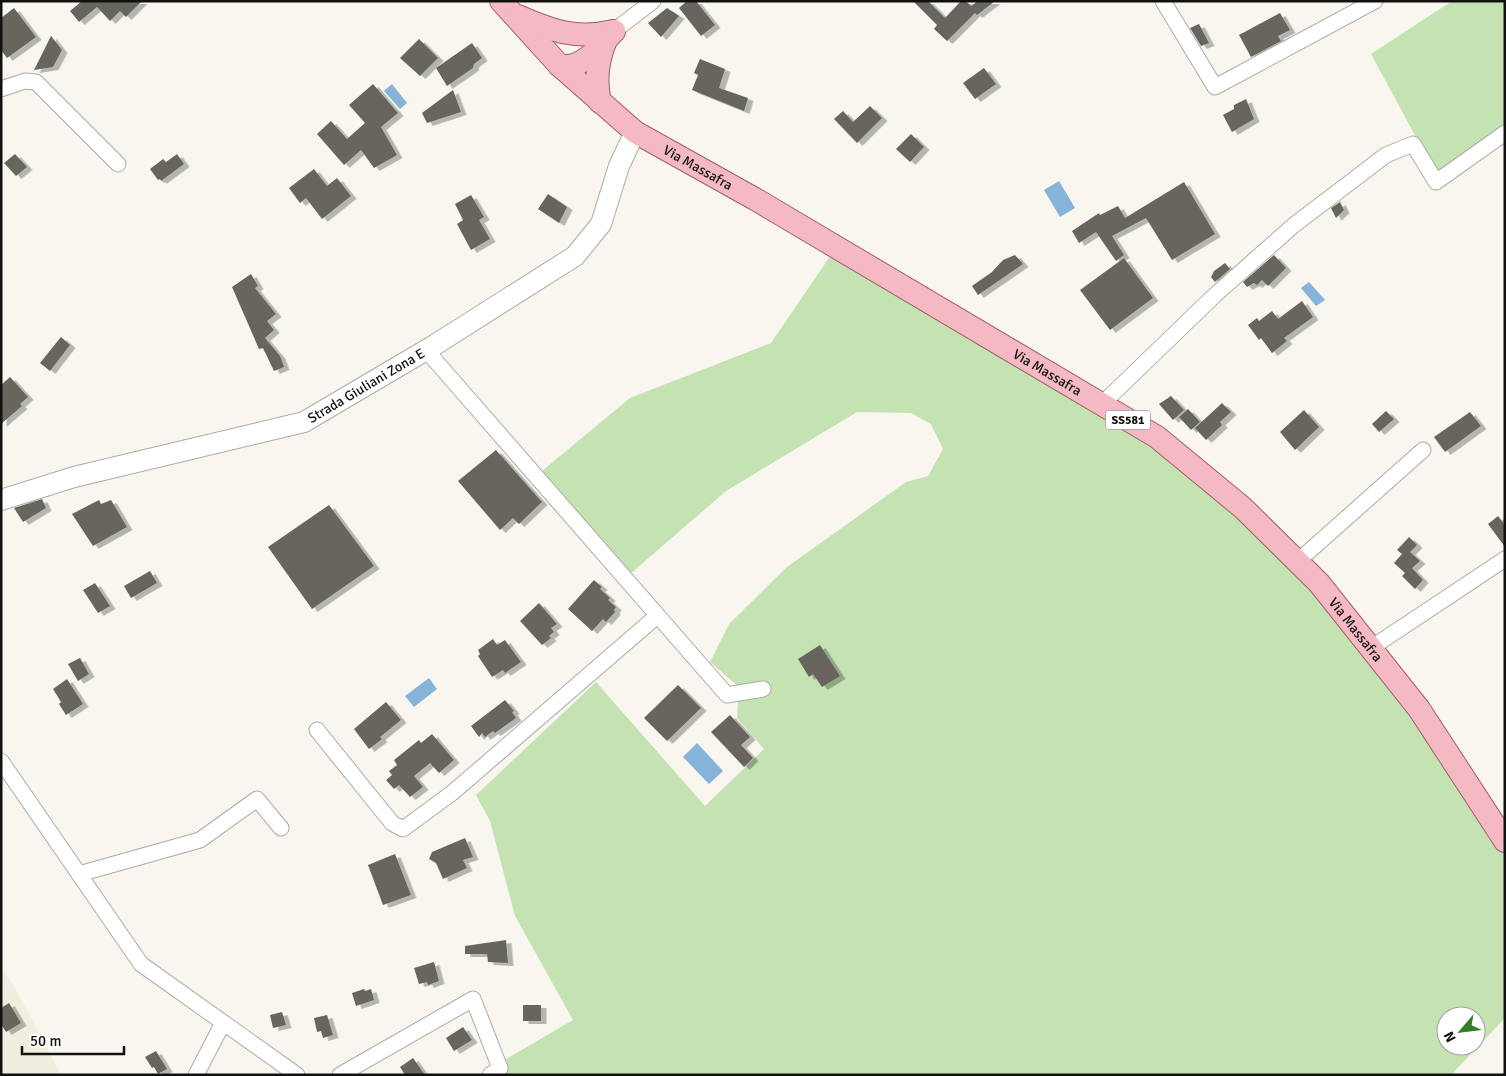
<svg xmlns="http://www.w3.org/2000/svg" width="1506" height="1076" viewBox="0 0 1506 1076" font-family="Signika,sans-serif">
  <style>
    .built { fill: #f1eedf }
    .green { fill: #c5e2b2; fill-rule: evenodd }
    .water { fill: #85b3da }
    .building { fill: #67655f; filter: url(#shadow) }
    .lines { fill: none; stroke-linecap: round; stroke-linejoin: round }
    .street-casing { stroke: #acaba4; stroke-width: 17 }
    .secondary-casing { stroke: #acaba4; stroke-width: 22 }
    .primary-casing { stroke: #a0606a; stroke-width: 24 }
    .street { stroke: #fff; stroke-width: 15 }
    .secondary { stroke: #fff; stroke-width: 20 }
    .primary { stroke: #f4b9c3; stroke-width: 22 }
    .labels { text-anchor: middle; stroke-width: 4; stroke-linejoin: round; paint-order: stroke }
    .shield { fill: #fff; stroke: #595857; stroke-width: 1 }
    .shield-label { font-size: 12px; font-weight: bold; fill: #12110f }
    .street-label { font-size: 14px; fill: #12110f; stroke: #fff }
  </style>
  <defs>
    <filter id="shadow"><feDropShadow dx="5.5" dy="3" stdDeviation="0" flood-color="#0004"/></filter>
  </defs>
  <rect width="100%" height="100%" fill="#f8f6ef"/>
  <polygon class="built" points="1,969 14,986 61,1075 1,1075"/>
  <g class="green">
    <polygon points="1452,1 1505,1 1505,129 1437,176 1371,54"/>
    <path d="M831 255 1104 413 1203 483 1304 583 1447 764 1505 854V1018L1451 1075H479L573 1020 515 916 490 821 476 795 596 682 705 806 764 749 737 718 739 687 710 662 729 624 787 567 906 482 928 476 943 449 931 424 911 413 857 412 726 491 630 574 542 471 630 398 771 343ZM1446 1016H1476V1046H1446Z"/>
  </g>
  <g class="water">
    <polygon points="392,84 407,103 400,109 384,91"/>
    <polygon points="1059,181 1075,208 1060,217 1044,190"/>
    <polygon points="1309,282 1325,300 1316,306 1301,288"/>
    <polygon points="429,678 437,689 414,707 405,696"/>
    <polygon points="697,743 723,771 709,784 683,757"/>
  </g>
  <g class="building">
    <polygon points="82,1 142,1 126,17 120,11 110,21 97,7 79,22 70,11"/>
    <polygon points="687,1 696,1 715,25 701,36 679,8"/>
    <polygon points="913,1 928,1 945,18 961,1 966,1 971,6 978,1 995,1 977,15 975,13 947,41 934,29 937,25"/>
    <polygon points="14,8 36,37 7,58 1,50 1,18"/>
    <polygon points="667,8 679,16 661,37 648,23"/>
    <polygon points="1280,13 1290,30 1278,36 1281,41 1251,57 1239,35"/>
    <polygon points="1199,24 1209,43 1201,46 1190,28"/>
    <polygon points="51,36 62,50 53,67 34,70"/>
    <polygon points="419,39 438,58 420,76 400,58"/>
    <polygon points="472,43 482,58 474,64 473,68 447,86 436,68"/>
    <polygon points="700,59 725,69 719,88 748,98 744,111 692,90 698,75 694,73"/>
    <polygon points="984,68 996,84 975,99 963,83"/>
    <polygon points="373,84 398,113 381,127 397,155 374,168 361,150 344,165 317,134 331,121 347,139 365,123 349,105"/>
    <polygon points="453,90 461,112 427,123 422,113"/>
    <polygon points="1246,99 1254,119 1232,132 1223,115 1234,109 1234,105"/>
    <polygon points="870,106 882,118 857,143 834,119 843,111 853,122"/>
    <polygon points="911,134 924,147 910,162 896,149"/>
    <polygon points="15,154 27,167 16,176 4,163"/>
    <polygon points="177,154 184,164 161,181 160,179 158,180 150,169 163,159 166,162"/>
    <polygon points="314,169 327,186 337,178 351,196 322,219 306,198 300,203 289,188"/>
    <polygon points="1184,182 1215,234 1172,260 1146,218 1112,236 1124,255 1116,261 1096,232 1079,243 1072,231 1099,213 1100,215 1118,206 1125,218"/>
    <polygon points="548,194 567,207 559,223 538,209"/>
    <polygon points="471,195 484,217 479,220 490,239 471,250 457,224 463,220 455,204"/>
    <polygon points="1340,202 1344,210 1336,218 1331,208"/>
    <polygon points="1015,255 1023,264 978,295 972,286 992,272 1003,260"/>
    <polygon points="1274,255 1286,268 1268,286 1262,280 1257,285 1254,283 1247,287 1243,282"/>
    <polygon points="1124,258 1153,298 1110,330 1080,290"/>
    <polygon points="1225,263 1230,269 1215,282 1211,277 1214,271"/>
    <polygon points="251,274 258,286 255,288 276,314 267,321 274,330 265,338 280,356 284,367 274,371 263,348 259,349 232,287"/>
    <polygon points="1302,301 1313,317 1284,338 1287,341 1272,353 1261,338 1259,340 1248,325 1257,318 1259,321 1272,311 1278,319"/>
    <polygon points="61,337 70,345 50,371 40,363"/>
    <polygon points="10,377 28,397 20,404 22,406 1,424 1,385"/>
    <polygon points="1171,396 1184,410 1173,420 1159,404"/>
    <polygon points="1222,403 1231,412 1220,422 1222,425 1206,440 1195,428"/>
    <polygon points="1188,409 1200,422 1191,430 1179,417"/>
    <polygon points="1304,410 1319,427 1295,450 1280,432"/>
    <polygon points="1386,411 1394,419 1379,432 1372,424"/>
    <polygon points="1470,412 1481,426 1445,452 1434,437"/>
    <polygon points="496,450 542,502 519,524 513,518 500,530 458,481"/>
    <polygon points="42,499 46,508 23,522 14,508"/>
    <polygon points="99,500 101,504 111,500 127,527 93,546 72,514"/>
    <polygon points="329,505 374,566 312,609 268,547"/>
    <polygon points="1498,516 1505,525 1505,547 1488,524"/>
    <polygon points="1409,537 1417,545 1410,552 1420,561 1412,568 1423,580 1415,589 1402,576 1405,573 1394,563 1402,554 1397,550"/>
    <polygon points="150,571 157,583 131,598 124,586"/>
    <polygon points="594,580 602,587 600,589 610,598 608,600 616,607 614,610 615,612 606,622 603,619 592,631 568,609"/>
    <polygon points="95,583 110,606 98,613 83,590"/>
    <polygon points="539,603 557,624 551,628 554,632 549,636 551,638 542,645 520,621"/>
    <polygon points="493,639 497,645 505,640 521,662 505,673 503,670 492,677 478,656 480,654 478,650"/>
    <polygon points="820,645 840,676 822,687 813,674 809,677 798,659"/>
    <polygon points="80,658 89,674 78,681 68,664"/>
    <polygon points="67,679 83,704 66,715 59,704 61,702 53,689"/>
    <polygon points="678,685 701,708 667,741 644,718"/>
    <polygon points="505,700 514,711 512,712 516,718 495,733 493,731 485,737 482,733 479,737 471,726"/>
    <polygon points="386,702 401,720 380,737 382,739 369,749 354,729"/>
    <polygon points="730,715 750,737 741,745 753,758 744,767 711,732"/>
    <polygon points="432,734 454,760 439,773 430,763 414,776 423,787 410,797 399,785 394,789 386,780 392,775 389,771 397,765 394,760 419,740 421,743"/>
    <polygon points="465,838 473,857 463,860 467,868 443,879 436,863 429,859 432,852"/>
    <polygon points="395,854 411,895 383,905 368,865"/>
    <polygon points="506,940 508,963 488,962 487,954 465,954 465,946"/>
    <polygon points="434,962 439,981 428,985 427,982 419,984 414,968"/>
    <polygon points="364,989 365,991 371,989 374,1000 356,1006 352,993"/>
    <polygon points="9,1003 21,1023 6,1032 1,1024 1,1008"/>
    <rect x="523" y="1005" width="18" height="16"/>
    <polygon points="282,1012 286,1025 273,1028 270,1015"/>
    <polygon points="327,1015 333,1035 323,1038 321,1031 317,1032 314,1018"/>
    <polygon points="463,1027 472,1040 454,1051 446,1038"/>
    <polygon points="156,1051 167,1069 158,1074 154,1067 152,1068 145,1057"/>
    <polygon points="413,1058 425,1075 405,1075 400,1067"/>
  </g>
  <g class="lines">
    <g class="street-casing">
      <g id="street">
        <polyline points="1163,1 1215,87 1375,1"/>
        <polyline points="614,31 653,1"/>
        <polyline points="1,89 25,81 36,82 118,164"/>
        <polyline points="426,350 727,695 763,689"/>
        <polyline points="1102,404 1215,295 1294,225 1386,155 1413,144 1436,182 1505,133"/>
        <polyline points="1297,562 1423,450"/>
        <polyline points="1371,648 1505,559"/>
        <polyline points="317,730 392,823 403,829 452,793 657,616"/>
        <polyline points="1,761 141,964 297,1075"/>
        <polyline points="79,874 200,840 257,799 281,828"/>
        <polyline points="196,1075 223,1023"/>
        <polyline points="340,1075 473,999 500,1068 490,1075"/>
      </g>
    </g>
    <g class="secondary-casing">
      <g id="secondary">
        <path id="s1" d="M1 500 74 477 304 422 433 346 575 256 601 224 619 166 635 132"/>
      </g>
    </g>
    <g class="primary-casing">
      <g id="primary">
        <path id="s2" d="M501 1 559 65 635 132 755 199 1157 437 1243 508 1319 583 1419 709 1505 841"/>
        <path d="M518 16C552 31 577 40 614 31"/>
        <path d="M559 65C581 72 601 45 614 31"/>
        <path d="M600 102C595 80 597 61 606 40"/>
      </g>
    </g>
    <use href="#street" class="street"/>
    <use href="#secondary" class="secondary"/>
    <use href="#primary" class="primary"/>
  </g>
  <g class="labels">
    <rect class="shield" x="1105.5" y="410.5" width="45" height="19" rx="4"/>
    <g class="shield-label">
      <text x="1128" y="424">SS581</text>
    </g>
    <g class="street-label">
      <text dy="5" stroke="none"><textPath href="#s2" startOffset="260">Via Massafra</textPath></text>
      <text dy="5" stroke="none"><textPath href="#s2" startOffset="665">Via Massafra</textPath></text>
      <text dy="5" stroke="none"><textPath href="#s1" startOffset="385">Strada Giuliani Zona E</textPath></text>
      <text dy="5" stroke="none"><textPath href="#s2" startOffset="1070">Via Massafra</textPath></text>
    </g>
  </g>
  <rect width="1506" height="1076" fill="none" stroke="#12110f" stroke-width="5"/>
  <g transform="translate(1461 1031) rotate(242)"><circle r="24" fill="#ffffff" stroke="#a0a09f"/>
  <path d="M0-4L9 19L0 12L-9 19Z" fill="#357d22"/>
  <text y="-8" font-size="14" font-weight="bold" text-anchor="middle" fill="#12110f">N</text>
  </g>
  <path d="M22 1046v8h102v-8" fill="none" stroke="#12110f" stroke-width="2.5"/>
  <text x="30" y="1046" font-size="15" fill="#12110f" stroke="#ffffff" stroke-width="4" paint-order="stroke">50 m</text>
</svg>
